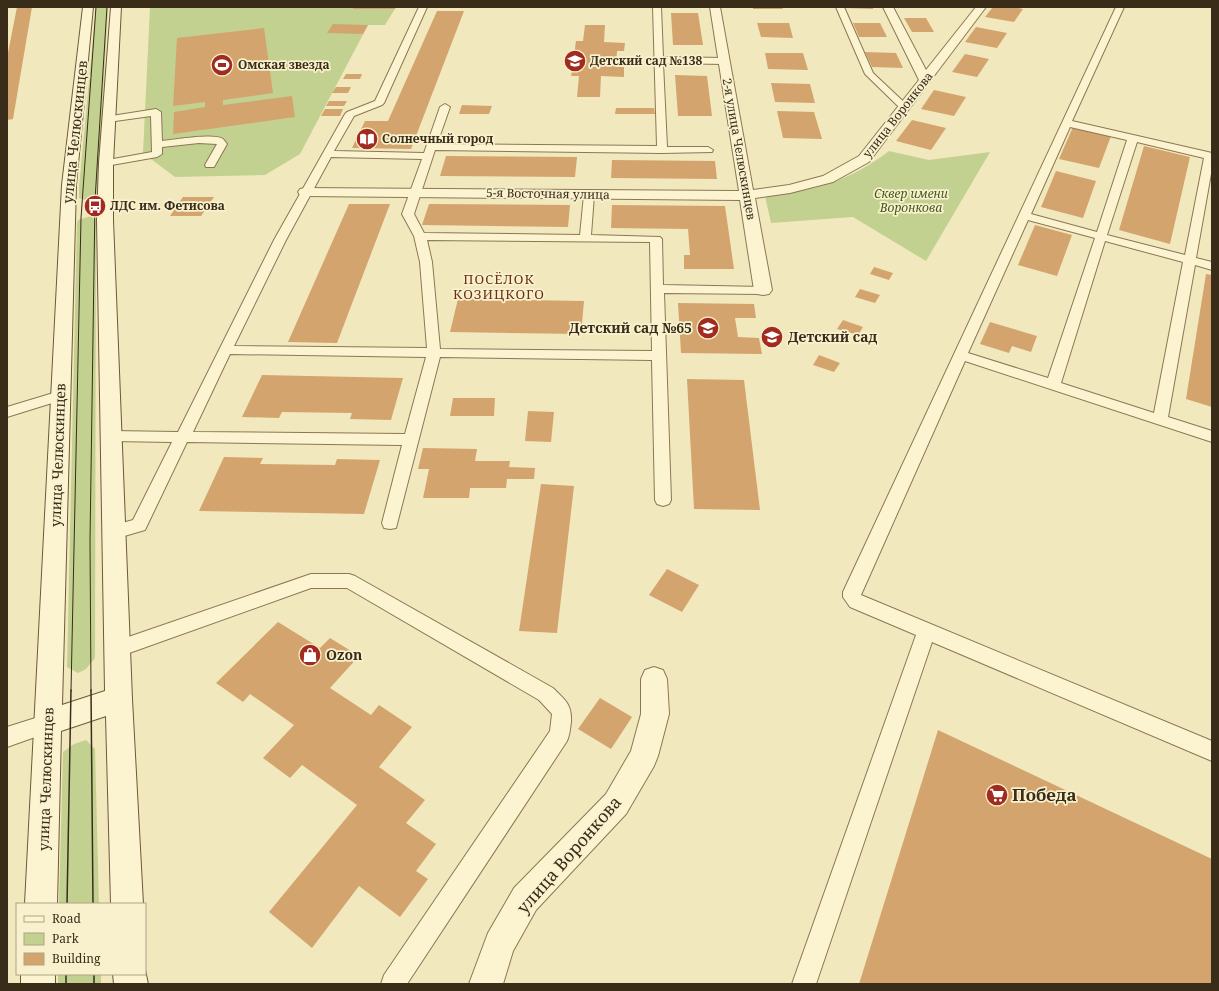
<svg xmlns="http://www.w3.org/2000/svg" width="1219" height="991" viewBox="0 0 1219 991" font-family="'Noto Serif',serif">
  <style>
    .green { fill: #c2d190 }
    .building { fill: #d4a46e }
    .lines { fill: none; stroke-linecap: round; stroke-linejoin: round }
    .service-casing { stroke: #8b7754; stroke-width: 2 }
    .minor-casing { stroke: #8b7754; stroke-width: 2 }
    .secondary-casing { stroke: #6d5838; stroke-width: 2 }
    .service { fill: #fcf4d0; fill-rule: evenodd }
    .minor { fill: #fcf4d0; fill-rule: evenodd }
    .secondary { fill: #fcf4d0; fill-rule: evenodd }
    .tram-far1 { stroke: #392d1a; stroke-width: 1 }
    .tram { stroke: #392d1a; stroke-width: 1.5 }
    .labels { text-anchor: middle; stroke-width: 3.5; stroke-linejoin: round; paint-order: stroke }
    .far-poi-label { font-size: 12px; font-weight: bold; fill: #392d1a; stroke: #f9f1cd; text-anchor: start }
    .far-street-label { font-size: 12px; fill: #392d1a; stroke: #f9f1cd }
    .far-park-label { font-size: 12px; font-style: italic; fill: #43581f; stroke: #f9f1cd }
    .far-neighbourhood-label { font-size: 13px; letter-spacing: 1px; fill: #6a3016; stroke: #f9f1cd }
    .street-label { font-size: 14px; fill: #392d1a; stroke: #f9f1cd }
    .poi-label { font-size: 14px; font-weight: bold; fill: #392d1a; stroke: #f9f1cd; text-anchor: start }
    .near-poi-label { font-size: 17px; font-weight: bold; fill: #392d1a; stroke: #f9f1cd; text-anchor: start }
    .near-street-label { font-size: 17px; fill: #392d1a; stroke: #f9f1cd }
  </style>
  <rect width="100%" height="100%" fill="#f2e8bd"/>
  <g class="green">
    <polygon points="96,7 108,7 97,197 85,200 79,198 79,187"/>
    <polygon points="150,7 396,7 385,25 368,25 300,154 265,175 175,177 143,153"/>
    <path d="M889 151 929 160 990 152 926 261 853 217 771 223 765 196C814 191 850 181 889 151Z"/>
    <polygon points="91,216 96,220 95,658 86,669 78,673 67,667 77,223 78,220"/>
    <polygon points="86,740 95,749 99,904 59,904 63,752 74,744"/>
    <rect x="58" y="974" width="43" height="10"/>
  </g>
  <g class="building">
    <polygon points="17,7 32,7 13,119 7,120 7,58"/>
    <polygon points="354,7 396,7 395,9 353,9"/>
    <polygon points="753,7 782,7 783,9 753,9"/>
    <polygon points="846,7 873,7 873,9 846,8"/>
    <polygon points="993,7 1014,7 1023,9 1014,22 985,17"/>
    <polygon points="437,11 464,11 411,149 352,148 365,121 388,121"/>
    <polygon points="671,13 698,13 703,45 673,45"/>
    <polygon points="904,18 926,18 934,32 912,32"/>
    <polygon points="757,23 789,23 793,38 761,37"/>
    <polygon points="853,23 880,23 887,37 859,37"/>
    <polygon points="333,24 368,25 363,34 327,33"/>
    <polygon points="585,25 605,25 604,42 625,43 624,51 617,51 616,67 624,67 624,77 601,76 600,97 577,97 579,76 571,76 573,67 581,67 582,55 574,55 576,41 583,41"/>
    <polygon points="976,27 1007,33 997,48 965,42"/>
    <polygon points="264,28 273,93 223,100 223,105 292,96 295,117 173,134 174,112 205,107 205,102 173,106 177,38"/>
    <polygon points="865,52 896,53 903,68 872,67"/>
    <polygon points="765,53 803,53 808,70 768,69"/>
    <polygon points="965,54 989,59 977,77 952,72"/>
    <polygon points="346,74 362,74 360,79 343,79"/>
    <polygon points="675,75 707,76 712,116 678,116"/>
    <polygon points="771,83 810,84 815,103 775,102"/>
    <polygon points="336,87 351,87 348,93 332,93"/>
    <polygon points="934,90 966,97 954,116 921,109"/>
    <polygon points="329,101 347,101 344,106 326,106"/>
    <polygon points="462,105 492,106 489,114 459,114"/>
    <polygon points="616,108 654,108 655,114 615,114"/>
    <polygon points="325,109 343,109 340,116 321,116"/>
    <polygon points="777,111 814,112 822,139 783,138"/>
    <polygon points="912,120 946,128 931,150 896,141"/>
    <polygon points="1073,127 1111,136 1099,168 1059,159"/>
    <polygon points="1144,146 1190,157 1170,244 1119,230"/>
    <polygon points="446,156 577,157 575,177 440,176"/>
    <polygon points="612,160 715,161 717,179 611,178"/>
    <polygon points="1056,171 1096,181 1083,218 1041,207"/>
    <polygon points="183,197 214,197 201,216 170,216"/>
    <polygon points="349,204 390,204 337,343 288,342"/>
    <polygon points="429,204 570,205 568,227 422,225"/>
    <polygon points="612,205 725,206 734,269 684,269 684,255 690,255 688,229 611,228"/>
    <polygon points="1035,225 1072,235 1057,276 1018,265"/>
    <polygon points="874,267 893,273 889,280 870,274"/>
    <polygon points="1206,274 1212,275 1212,407 1186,399"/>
    <polygon points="860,289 880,295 875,303 855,297"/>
    <polygon points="458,299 584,301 581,334 450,332"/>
    <polygon points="678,303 754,304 756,318 735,318 738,337 759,338 762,354 681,353"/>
    <polygon points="843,320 863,327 858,335 837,329"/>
    <polygon points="990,322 1037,336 1031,352 1012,346 1009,353 980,344"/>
    <polygon points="819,355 840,363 834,372 813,365"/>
    <polygon points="262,375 403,378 391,420 350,419 352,413 282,412 279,418 242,417"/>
    <polygon points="687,379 744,380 760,510 694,509"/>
    <polygon points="453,398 495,398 494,416 450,416"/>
    <polygon points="528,411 554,412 551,442 525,441"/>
    <polygon points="423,448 477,449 475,461 510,461 509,467 535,468 534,479 507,479 506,488 470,488 469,498 423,498 429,469 418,469"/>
    <polygon points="224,457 263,458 260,464 335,465 337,459 380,460 364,514 199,511"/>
    <polygon points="541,484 574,486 557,633 519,631"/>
    <polygon points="667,569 699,585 682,612 649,595"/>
    <polygon points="278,622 320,648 330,638 359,656 330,688 371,715 379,705 412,727 379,767 425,800 406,823 436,844 416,871 428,879 400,917 359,886 312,948 269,912 357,805 302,765 290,778 263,758 294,725 250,694 243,702 216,683"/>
    <polygon points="600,698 632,717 611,749 578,729"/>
    <polygon points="938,730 1212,859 1212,984 859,984"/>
  </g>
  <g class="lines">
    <g class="service-casing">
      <g id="service">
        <path d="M419 7H427L384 103 382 105 354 116 334 151 424 153 440 107 445 104 450 107 437 144 657 146 653 7H661L663 57 724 58 728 61 724 64 663 63 667 147H708L713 150 712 152 662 153 435 150 414 214 424 233 580 235 584 195 589 192 594 195 591 235 660 237 662 239 663 285 767 287 769 290 767 293 763 294 664 293 671 500 669 504 663 506 657 504 655 500 652 360 440 357 396 528 390 529 384 528 382 523 402 445 187 442 145 530 114 539 108 537 106 532 108 527 133 520 172 442 111 441 106 440 104 436 106 432 111 431 178 432 274 240 345 114 347 112 375 101ZM331 157 422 159 402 214 414 236 420 262 427 348 234 346 286 240ZM427 240 650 242 652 351 440 349 432 262ZM230 354 426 357 405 434 193 432Z"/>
        <polygon points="836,7 844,7 873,73 907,105 909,107 907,109 901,109 865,74"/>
        <path d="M1116 7H1124L1072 121 1212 153V168L1196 258 1212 262V270L1195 265 1168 417 1212 431V442L965 361 861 595 1212 741V761L932 642 816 984H792L916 635 850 607 843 597V592ZM1070 127 1127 140 1097 232 1031 214ZM1137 142 1204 158 1185 255 1107 235ZM1028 220 1095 238 1048 378 968 353ZM1105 241 1183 262 1154 413 1061 383Z"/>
        <path d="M156 109 161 112 162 141C174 140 213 133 223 139 224 140 226 143 227 144L214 167H206L205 165 217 144 199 143 162 147V154L157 157 106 166 102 165 101 163 102 161 152 152 151 116 108 122 103 119 105 117Z"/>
        <polygon points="60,391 65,393 67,396 65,399 7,417 7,407"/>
        <path d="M311 574H349L355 576 553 688C565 700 572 704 571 722 570 729 570 734 567 741L407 984H381L384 975 550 731 552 714 539 700 347 588H311L118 657 111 655 109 649 111 643Z"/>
        <polygon points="48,714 55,716 58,723 55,730 7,747 7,727"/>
      </g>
    </g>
    <g class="minor-casing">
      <g id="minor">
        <polygon points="710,7 720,7 753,190 789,185 823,176 859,156 919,80 883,7 893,7 926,70 976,7 986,7 869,162 833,182 790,193 755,198 772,290 769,294 763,295 757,294 754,290 740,200 305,196 300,195 298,192 300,189 305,188 739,191"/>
        <polygon points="654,667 663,670 667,679 669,714 658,756 654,766 626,814 536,910 513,951 503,984 469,984 488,933 514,888 606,794 631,751 641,714 641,679 645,670"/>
      </g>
    </g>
    <g class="secondary-casing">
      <g id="secondary">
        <polygon points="83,7 93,7 76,185 62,705 105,691 97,220 99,163 111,7 121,7 113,163 113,220 132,699 143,904 111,904 106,716 61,731 57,904 25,904 62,185"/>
        <polygon points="145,970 148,984 114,984 113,974 145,974"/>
        <rect x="21" y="974" width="34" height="10"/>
      </g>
    </g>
    <use href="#service" class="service"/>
    <use href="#minor" class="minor"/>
    <use href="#secondary" class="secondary"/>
    <g class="tram-far1">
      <polyline points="71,691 81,218 96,7"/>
      <polyline points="91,691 90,541 95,200 107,7"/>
    </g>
    <g class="tram">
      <polyline points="91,690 93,904"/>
      <polyline points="67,904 71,690"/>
      <polyline points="66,974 66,984"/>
      <polyline points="94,974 94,984"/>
    </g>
  </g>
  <defs>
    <g id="school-disc" transform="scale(1.15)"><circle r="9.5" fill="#a02b1e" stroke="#f9f1cd"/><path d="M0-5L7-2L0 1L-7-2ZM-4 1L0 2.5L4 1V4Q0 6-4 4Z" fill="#fff"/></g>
    <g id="stadium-disc" transform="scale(1.15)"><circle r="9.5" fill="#a02b1e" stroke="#f9f1cd"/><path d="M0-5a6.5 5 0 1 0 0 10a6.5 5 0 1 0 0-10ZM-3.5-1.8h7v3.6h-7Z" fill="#fff"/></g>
    <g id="library-disc" transform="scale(1.15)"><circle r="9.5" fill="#a02b1e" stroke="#f9f1cd"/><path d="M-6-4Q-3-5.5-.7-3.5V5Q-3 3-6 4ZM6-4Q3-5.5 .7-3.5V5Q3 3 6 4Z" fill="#fff"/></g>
    <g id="bus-disc" transform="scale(1.15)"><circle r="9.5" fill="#a02b1e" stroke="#f9f1cd"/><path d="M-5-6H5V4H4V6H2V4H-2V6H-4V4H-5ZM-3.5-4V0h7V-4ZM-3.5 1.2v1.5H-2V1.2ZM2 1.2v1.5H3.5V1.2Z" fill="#fff"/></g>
    <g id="shop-disc" transform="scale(1.15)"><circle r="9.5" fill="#a02b1e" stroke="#f9f1cd"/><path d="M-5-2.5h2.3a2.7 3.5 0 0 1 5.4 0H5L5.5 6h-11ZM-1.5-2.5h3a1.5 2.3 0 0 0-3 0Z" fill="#fff"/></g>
    <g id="supermarket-disc" transform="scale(1.15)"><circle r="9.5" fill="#a02b1e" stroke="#f9f1cd"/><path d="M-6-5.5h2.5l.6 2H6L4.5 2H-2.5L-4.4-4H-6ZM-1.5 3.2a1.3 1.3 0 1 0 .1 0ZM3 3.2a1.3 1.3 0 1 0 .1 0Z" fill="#fff"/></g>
  </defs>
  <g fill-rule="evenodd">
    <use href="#school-disc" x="575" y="61"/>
    <use href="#stadium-disc" x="222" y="65"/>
    <use href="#library-disc" x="367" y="139"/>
    <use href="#bus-disc" x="95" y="206"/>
    <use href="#school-disc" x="708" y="328"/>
    <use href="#school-disc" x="772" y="337"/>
    <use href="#shop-disc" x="310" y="655"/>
    <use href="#supermarket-disc" x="997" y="795"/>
  </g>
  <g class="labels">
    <g class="far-poi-label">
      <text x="590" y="65">Детский сад №138</text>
      <text x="238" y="69">Омская звезда</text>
      <text x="382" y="143">Солнечный город</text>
      <text x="110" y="210">ЛДС им. Фетисова</text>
    </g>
    <g class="far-street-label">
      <text transform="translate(898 115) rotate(-52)" y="4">улица Воронкова</text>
      <text transform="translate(739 149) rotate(80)" y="4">2-я улица Челюскинцев</text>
      <text transform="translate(548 194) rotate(1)" y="4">5-я Восточная улица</text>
    </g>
    <g class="far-park-label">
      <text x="911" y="198">Сквер имени<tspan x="911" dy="14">Воронкова</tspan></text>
    </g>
    <g class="far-neighbourhood-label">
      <text x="499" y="284">ПОСЁЛОК<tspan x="499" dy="15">КОЗИЦКОГО</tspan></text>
    </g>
    <g class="street-label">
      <text transform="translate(75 132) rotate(-84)" y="5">улица Челюскинцев</text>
      <text transform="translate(58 455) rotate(-88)" y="5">улица Челюскинцев</text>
      <text transform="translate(46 779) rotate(-88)" y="5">улица Челюскинцев</text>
    </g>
    <g class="poi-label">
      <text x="692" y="333" text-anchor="end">Детский сад №65</text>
      <text x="788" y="342">Детский сад</text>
      <text x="326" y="660">Ozon</text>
    </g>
    <g class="near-poi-label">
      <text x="1012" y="801">Победа</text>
    </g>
    <g class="near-street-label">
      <text transform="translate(569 855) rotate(-49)" y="6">улица Воронкова</text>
    </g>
  </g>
  <rect width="1219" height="991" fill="none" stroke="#392d1a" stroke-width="16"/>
  <rect x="16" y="903" width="130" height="72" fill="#f9f1cd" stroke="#aca385"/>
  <rect x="24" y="916" width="20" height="6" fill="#fcf4d0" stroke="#aca385"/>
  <text x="52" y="923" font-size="12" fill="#392d1a">Road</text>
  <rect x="24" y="933" width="20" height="12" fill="#c2d190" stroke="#aca385"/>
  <text x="52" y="943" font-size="12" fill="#392d1a">Park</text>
  <rect x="24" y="953" width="20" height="12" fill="#d4a46e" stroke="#aca385"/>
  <text x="52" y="963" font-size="12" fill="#392d1a">Building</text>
</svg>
